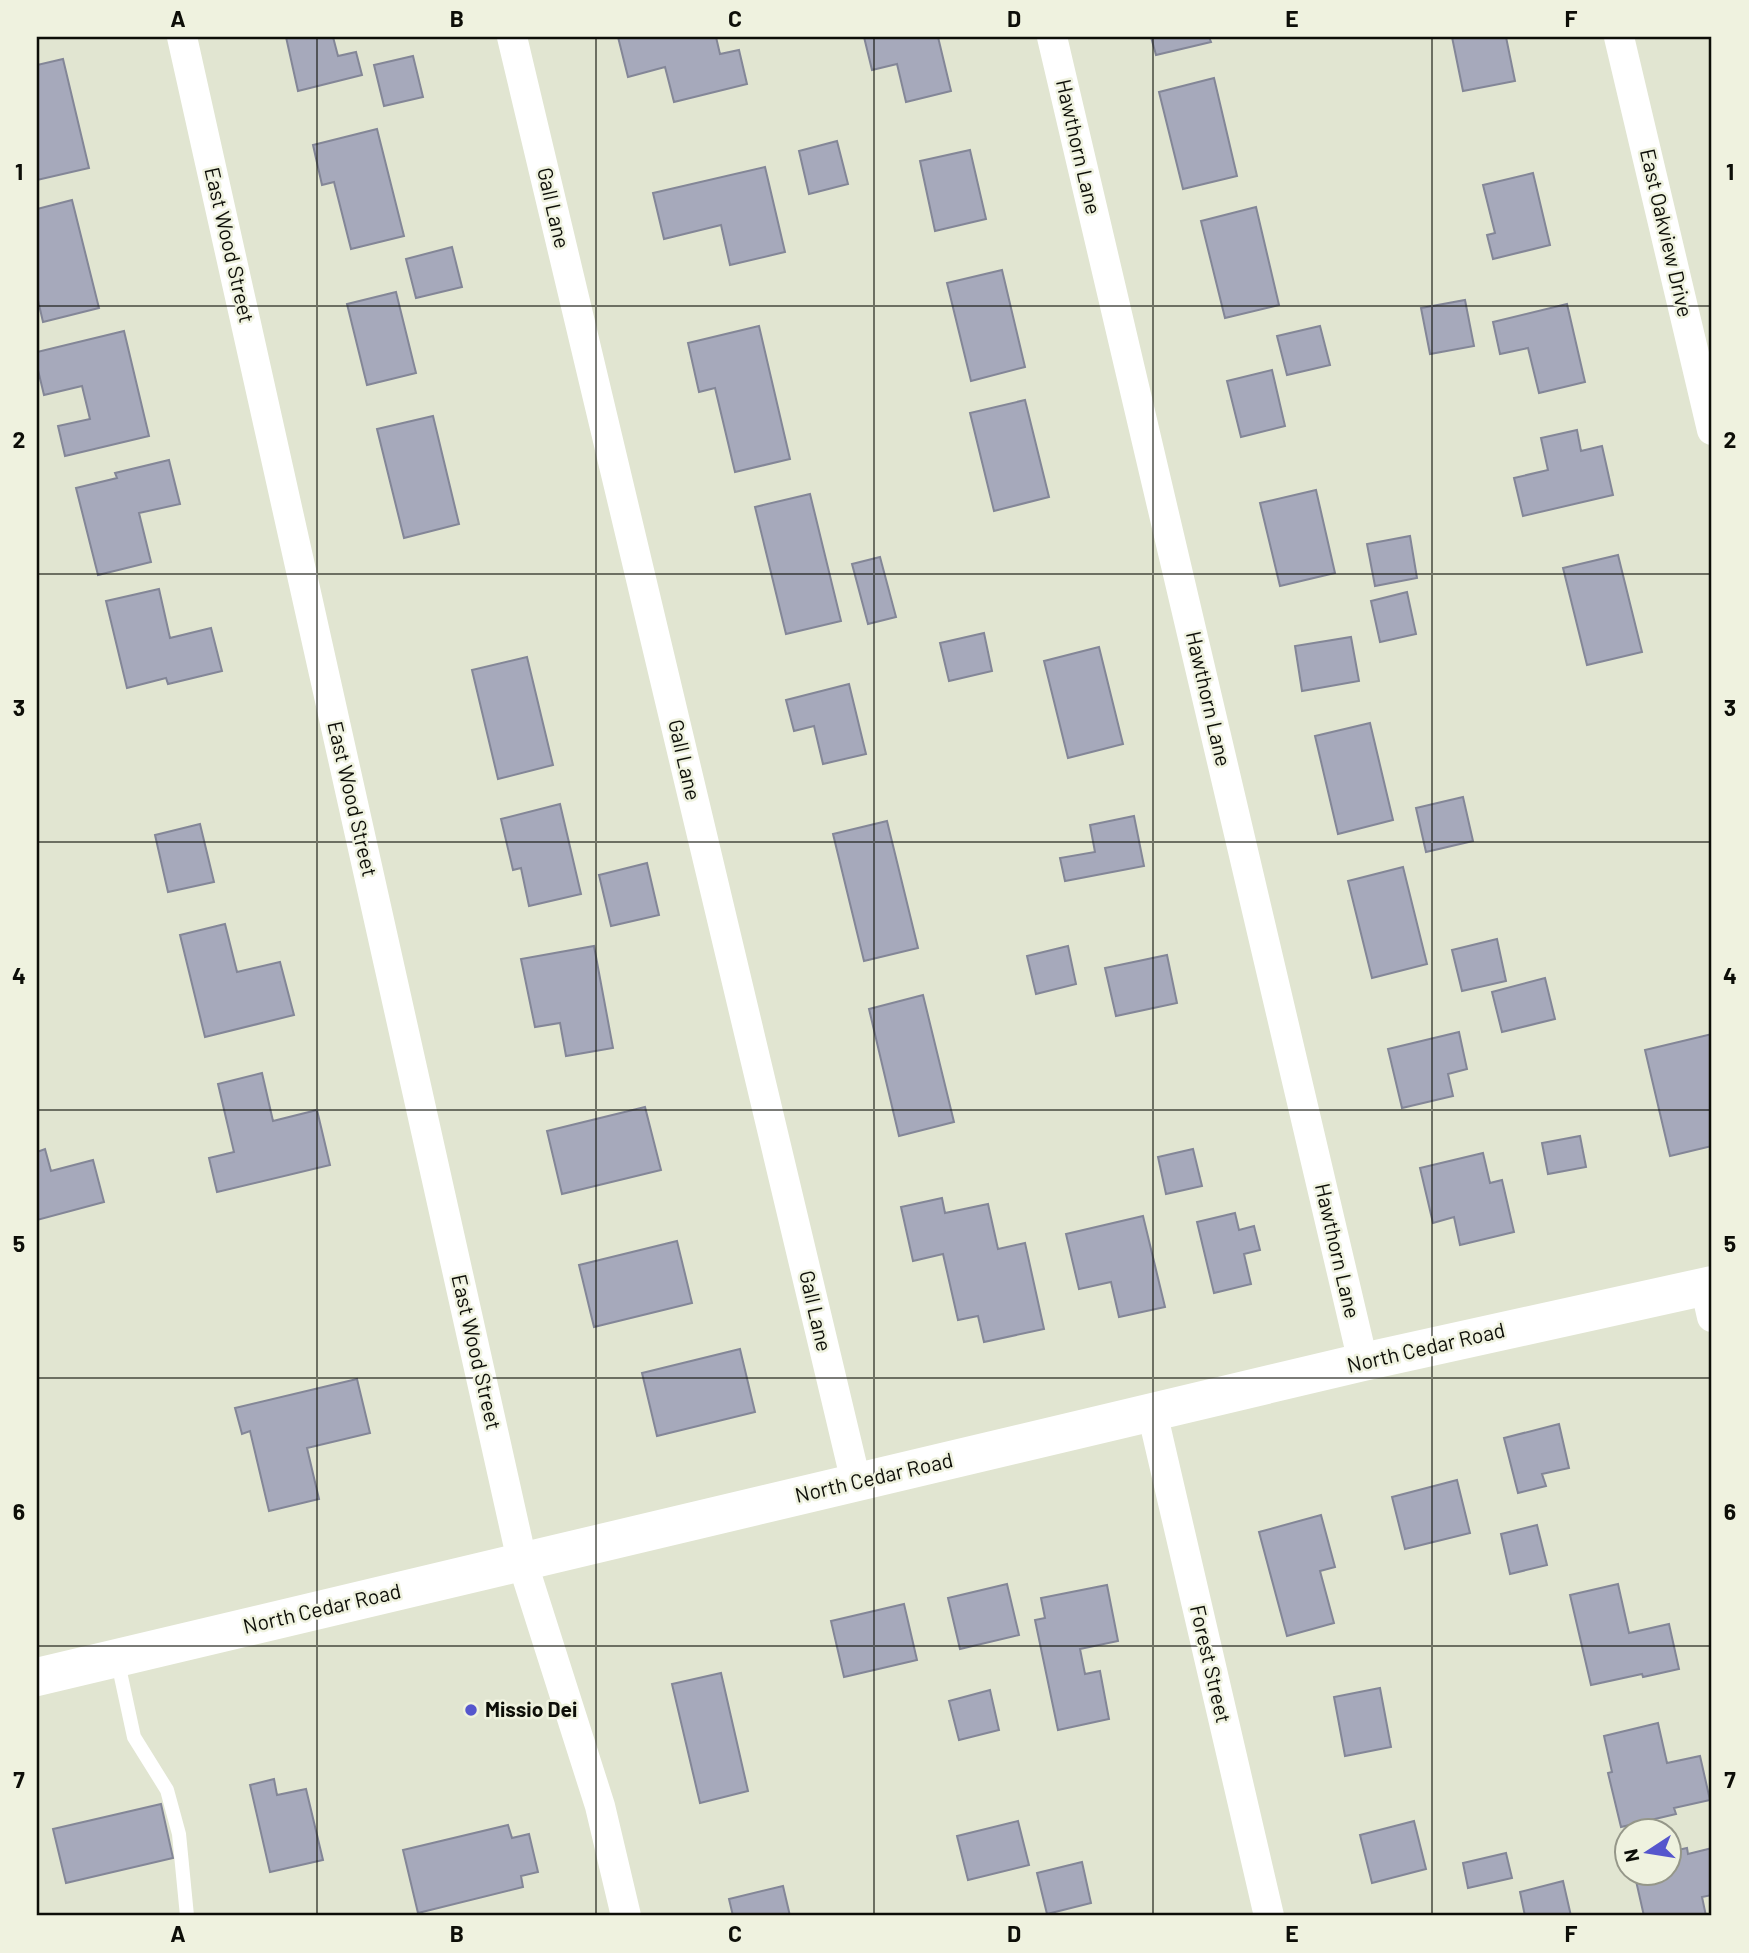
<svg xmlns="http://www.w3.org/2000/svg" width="1749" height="1953" viewBox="0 0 1749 1953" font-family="Barlow,sans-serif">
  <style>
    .building { fill: #a6a9bb; stroke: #838697; stroke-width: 2 }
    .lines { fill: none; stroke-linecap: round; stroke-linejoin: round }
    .lane { stroke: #fff; stroke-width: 14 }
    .street { stroke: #fff; stroke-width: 30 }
    .secondary { stroke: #fff; stroke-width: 38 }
    .grid { fill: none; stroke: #0d0e08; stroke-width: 2; stroke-opacity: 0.55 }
    .poi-dot { fill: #5556cd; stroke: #eff2df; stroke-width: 2.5 }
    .labels { text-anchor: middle; stroke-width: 5; stroke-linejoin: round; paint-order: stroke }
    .street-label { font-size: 21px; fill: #0d0e08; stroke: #eff2df }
    .poi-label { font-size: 21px; font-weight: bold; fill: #0d0e08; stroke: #eff2df; text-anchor: start }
    .neatline { fill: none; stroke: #0d0e08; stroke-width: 2.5 }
    .grid-label { font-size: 23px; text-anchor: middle; font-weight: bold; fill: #0d0e08 }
  </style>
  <rect width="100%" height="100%" fill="#e1e5d1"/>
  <g class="building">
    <polygon points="286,37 333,37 338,56 356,52 362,75 298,91"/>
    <polygon points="618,37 716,37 720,54 739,50 747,84 674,102 665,67 628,77"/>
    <polygon points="864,37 938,37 951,91 906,102 897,64 872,70"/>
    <polygon points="1151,37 1209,37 1211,42 1156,55"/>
    <polygon points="1452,37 1506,37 1515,81 1463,91"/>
    <polygon points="413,56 423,97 384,106 374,65"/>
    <polygon points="63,59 89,168 37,180 37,65"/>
    <polygon points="1214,78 1237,176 1183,189 1159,92"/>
    <polygon points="377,129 404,236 351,249 334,182 322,185 313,145"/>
    <polygon points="837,141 848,184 809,194 799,151"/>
    <polygon points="970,150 986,219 935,231 920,161"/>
    <polygon points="765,167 785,252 730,265 721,225 664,239 653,193"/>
    <polygon points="1533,173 1550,245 1493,259 1487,235 1495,233 1483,185"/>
    <polygon points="72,200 99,308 43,322 37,296 37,209"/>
    <polygon points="1256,207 1279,305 1225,318 1201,221"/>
    <polygon points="452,247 462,287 416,298 406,259"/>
    <polygon points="1002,270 1025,367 971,381 947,283"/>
    <polygon points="396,292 416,373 367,385 347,304"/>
    <polygon points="1465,300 1474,346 1430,354 1421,308"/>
    <polygon points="1567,304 1585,382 1539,393 1528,348 1500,354 1493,322"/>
    <polygon points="759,326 790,459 735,472 715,388 699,392 688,343"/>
    <polygon points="1320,326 1330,365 1287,375 1277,336"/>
    <polygon points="124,331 149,436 65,456 58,426 90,419 82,386 44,395 37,366 37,352"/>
    <polygon points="1272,370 1285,426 1241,437 1227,381"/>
    <polygon points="1025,400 1049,497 994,511 970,413"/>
    <polygon points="433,416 459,524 404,538 377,429"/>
    <polygon points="1577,430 1581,451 1602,446 1613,495 1523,516 1514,478 1548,470 1541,438"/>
    <polygon points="169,460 180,504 139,513 151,562 98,575 76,488 117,478 115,473"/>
    <polygon points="1316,490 1335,573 1280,586 1260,503"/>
    <polygon points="810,494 841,621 786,634 755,507"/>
    <polygon points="1410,536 1417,578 1375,586 1367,544"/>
    <polygon points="1618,555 1642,652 1587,665 1563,568"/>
    <polygon points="880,557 896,617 868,624 852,564"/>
    <polygon points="159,589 170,638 211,628 222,671 168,684 166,678 127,688 106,601"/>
    <polygon points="1407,592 1416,634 1380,642 1371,601"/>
    <polygon points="984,633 992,671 949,681 940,643"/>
    <polygon points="1351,637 1359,681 1302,691 1295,646"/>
    <polygon points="1099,647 1123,744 1068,758 1044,661"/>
    <polygon points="527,657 553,765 498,779 472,670"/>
    <polygon points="849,684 866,754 823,764 814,726 794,731 786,700"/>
    <polygon points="1370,723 1393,820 1338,834 1315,736"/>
    <polygon points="1463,797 1473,841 1426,852 1416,808"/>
    <polygon points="560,804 581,894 529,906 521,868 513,870 501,819"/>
    <polygon points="1134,816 1144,866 1065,881 1060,858 1095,852 1090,825"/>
    <polygon points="887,821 918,948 864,961 833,834"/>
    <polygon points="200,824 214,882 168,892 155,835"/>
    <polygon points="647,863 659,915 611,926 599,875"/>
    <polygon points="1403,867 1427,964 1372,978 1348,881"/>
    <polygon points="225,924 237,972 280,962 294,1015 205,1037 180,935"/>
    <polygon points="1497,939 1506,981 1462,991 1452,950"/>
    <polygon points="594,946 613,1048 566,1056 560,1023 535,1027 521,959"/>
    <polygon points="1068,946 1076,984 1036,994 1027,956"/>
    <polygon points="1167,955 1177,1003 1116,1016 1105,968"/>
    <polygon points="1545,978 1555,1019 1502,1032 1492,992"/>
    <polygon points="923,995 954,1122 899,1136 869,1009"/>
    <polygon points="1459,1032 1467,1069 1448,1074 1453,1096 1402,1108 1388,1049"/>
    <polygon points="1712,1034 1712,1146 1670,1156 1645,1050"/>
    <polygon points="262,1073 273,1121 317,1110 330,1165 217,1192 209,1158 234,1152 218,1084"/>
    <polygon points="645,1107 661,1170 562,1194 547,1131"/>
    <polygon points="1580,1136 1586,1167 1548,1174 1542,1143"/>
    <polygon points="45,1149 51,1171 93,1160 104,1202 37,1220 37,1152"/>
    <polygon points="1193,1149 1202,1186 1166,1194 1158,1157"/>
    <polygon points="1483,1153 1490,1183 1502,1180 1514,1232 1460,1245 1454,1217 1433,1223 1420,1168"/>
    <polygon points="942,1198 945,1213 988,1204 998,1249 1025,1243 1044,1329 984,1342 978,1316 958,1320 943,1254 913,1261 901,1207"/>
    <polygon points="1235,1213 1239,1230 1254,1226 1260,1250 1244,1254 1251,1284 1214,1293 1197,1222"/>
    <polygon points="1143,1216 1165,1307 1119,1317 1111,1282 1079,1289 1066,1234"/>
    <polygon points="677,1241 692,1303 594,1327 579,1265"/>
    <polygon points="740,1349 755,1412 657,1436 642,1373"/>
    <polygon points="357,1379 370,1433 307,1448 319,1499 269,1511 250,1431 242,1434 235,1408"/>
    <polygon points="1559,1424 1569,1468 1542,1474 1546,1486 1518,1493 1504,1438"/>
    <polygon points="1457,1480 1470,1533 1405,1549 1392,1497"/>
    <polygon points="1321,1515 1335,1567 1320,1571 1334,1623 1287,1636 1259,1532"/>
    <polygon points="1537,1525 1547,1565 1510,1574 1501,1534"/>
    <polygon points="1007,1584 1019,1635 960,1649 948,1598"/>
    <polygon points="1618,1584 1629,1633 1669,1624 1679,1669 1643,1677 1642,1674 1591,1685 1570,1595"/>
    <polygon points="1107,1585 1118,1641 1080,1649 1085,1674 1100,1671 1109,1719 1058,1730 1035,1620 1045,1618 1041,1598"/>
    <polygon points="904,1604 917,1660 844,1677 831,1621"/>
    <polygon points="721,1673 748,1791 700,1803 672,1684"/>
    <polygon points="1380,1688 1391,1747 1345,1756 1334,1697"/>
    <polygon points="990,1690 999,1730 959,1740 949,1701"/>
    <polygon points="1658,1723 1667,1763 1700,1756 1710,1800 1674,1808 1676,1814 1621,1827 1608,1773 1612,1772 1604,1736"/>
    <polygon points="274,1779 277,1795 306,1789 323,1860 270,1872 250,1785"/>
    <polygon points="161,1804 173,1858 66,1883 53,1829"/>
    <polygon points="1018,1821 1029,1865 968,1880 957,1836"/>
    <polygon points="1414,1821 1426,1869 1372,1883 1360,1835"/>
    <polygon points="508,1825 512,1838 529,1834 538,1872 521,1876 523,1887 418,1913 403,1850"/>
    <polygon points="1687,1848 1688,1854 1712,1848 1712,1895 1702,1897 1706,1916 1644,1916 1634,1872 1668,1872 1668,1852"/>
    <polygon points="1506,1853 1512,1878 1468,1888 1463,1863"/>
    <polygon points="1082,1862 1091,1903 1047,1914 1037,1873"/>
    <polygon points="1563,1881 1571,1916 1525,1916 1520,1892"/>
    <polygon points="783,1886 790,1916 733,1916 729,1899"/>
  </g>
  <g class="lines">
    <polyline class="lane" points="117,1658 134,1737 167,1790 179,1834 187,1916"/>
    <g class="street">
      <polyline points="182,37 522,1561 600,1806 626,1916"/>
      <polyline points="512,37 856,1482"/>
      <polyline points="1052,37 1363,1362"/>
      <polyline points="1619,37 1712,430"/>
      <polyline points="1705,1286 1712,1317"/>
      <polyline points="1152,1412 1269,1916"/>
    </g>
    <polyline class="secondary" points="37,1677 1363,1362 1712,1285"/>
  </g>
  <path class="grid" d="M317 37V1916M596 37V1916M874 37V1916M1153 37V1916M1432 37V1916M37 306H1712M37 574H1712M37 842H1712M37 1110H1712M37 1378H1712M37 1646H1712"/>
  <circle class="poi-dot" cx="471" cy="1710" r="7"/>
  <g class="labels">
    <g class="street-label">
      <text transform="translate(1078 147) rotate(77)" y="7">Hawthorn Lane</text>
      <text transform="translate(553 208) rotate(77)" y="7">Gall Lane</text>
      <text transform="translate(1666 233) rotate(77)" y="7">East Oakview Drive</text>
      <text transform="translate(229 245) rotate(77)" y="7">East Wood Street</text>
      <text transform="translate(1208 699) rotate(77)" y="7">Hawthorn Lane</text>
      <text transform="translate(684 760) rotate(77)" y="7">Gall Lane</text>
      <text transform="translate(352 799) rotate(77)" y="7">East Wood Street</text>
      <text transform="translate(1337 1251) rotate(77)" y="7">Hawthorn Lane</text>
      <text transform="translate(815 1311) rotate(77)" y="7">Gall Lane</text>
      <text transform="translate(1426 1348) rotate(-13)" y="7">North Cedar Road</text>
      <text transform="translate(476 1352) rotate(77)" y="7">East Wood Street</text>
      <text transform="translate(874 1478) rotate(-13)" y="7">North Cedar Road</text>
      <text transform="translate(322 1609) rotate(-13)" y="7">North Cedar Road</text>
      <text transform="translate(1210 1664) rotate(77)" y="7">Forest Street</text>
    </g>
    <g class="poi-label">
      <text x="485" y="1717">Missio Dei</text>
    </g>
  </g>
  <rect width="1749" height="1953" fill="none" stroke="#eff2df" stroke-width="77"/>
  <g transform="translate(1648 1852) rotate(258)"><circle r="33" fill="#eff2df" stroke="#959789" stroke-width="2"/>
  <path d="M0-5L12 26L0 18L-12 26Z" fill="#5556cd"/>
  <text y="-10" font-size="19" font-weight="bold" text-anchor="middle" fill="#0d0e08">N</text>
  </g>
  <rect x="38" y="38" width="1672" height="1876" class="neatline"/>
  <g class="grid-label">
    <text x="178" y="27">A</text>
    <text x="457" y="27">B</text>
    <text x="735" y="27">C</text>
    <text x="1014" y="27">D</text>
    <text x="1292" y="27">E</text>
    <text x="1571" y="27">F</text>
    <text x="19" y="180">1</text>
    <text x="1730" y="180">1</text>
    <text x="19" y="448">2</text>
    <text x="1730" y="448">2</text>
    <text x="19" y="716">3</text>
    <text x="1730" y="716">3</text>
    <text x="19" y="984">4</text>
    <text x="1730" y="984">4</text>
    <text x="19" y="1252">5</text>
    <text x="1730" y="1252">5</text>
    <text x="19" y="1520">6</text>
    <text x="1730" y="1520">6</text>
    <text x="19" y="1788">7</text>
    <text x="1730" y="1788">7</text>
    <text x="178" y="1942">A</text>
    <text x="457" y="1942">B</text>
    <text x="735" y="1942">C</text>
    <text x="1014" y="1942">D</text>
    <text x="1292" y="1942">E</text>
    <text x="1571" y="1942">F</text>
  </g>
</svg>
